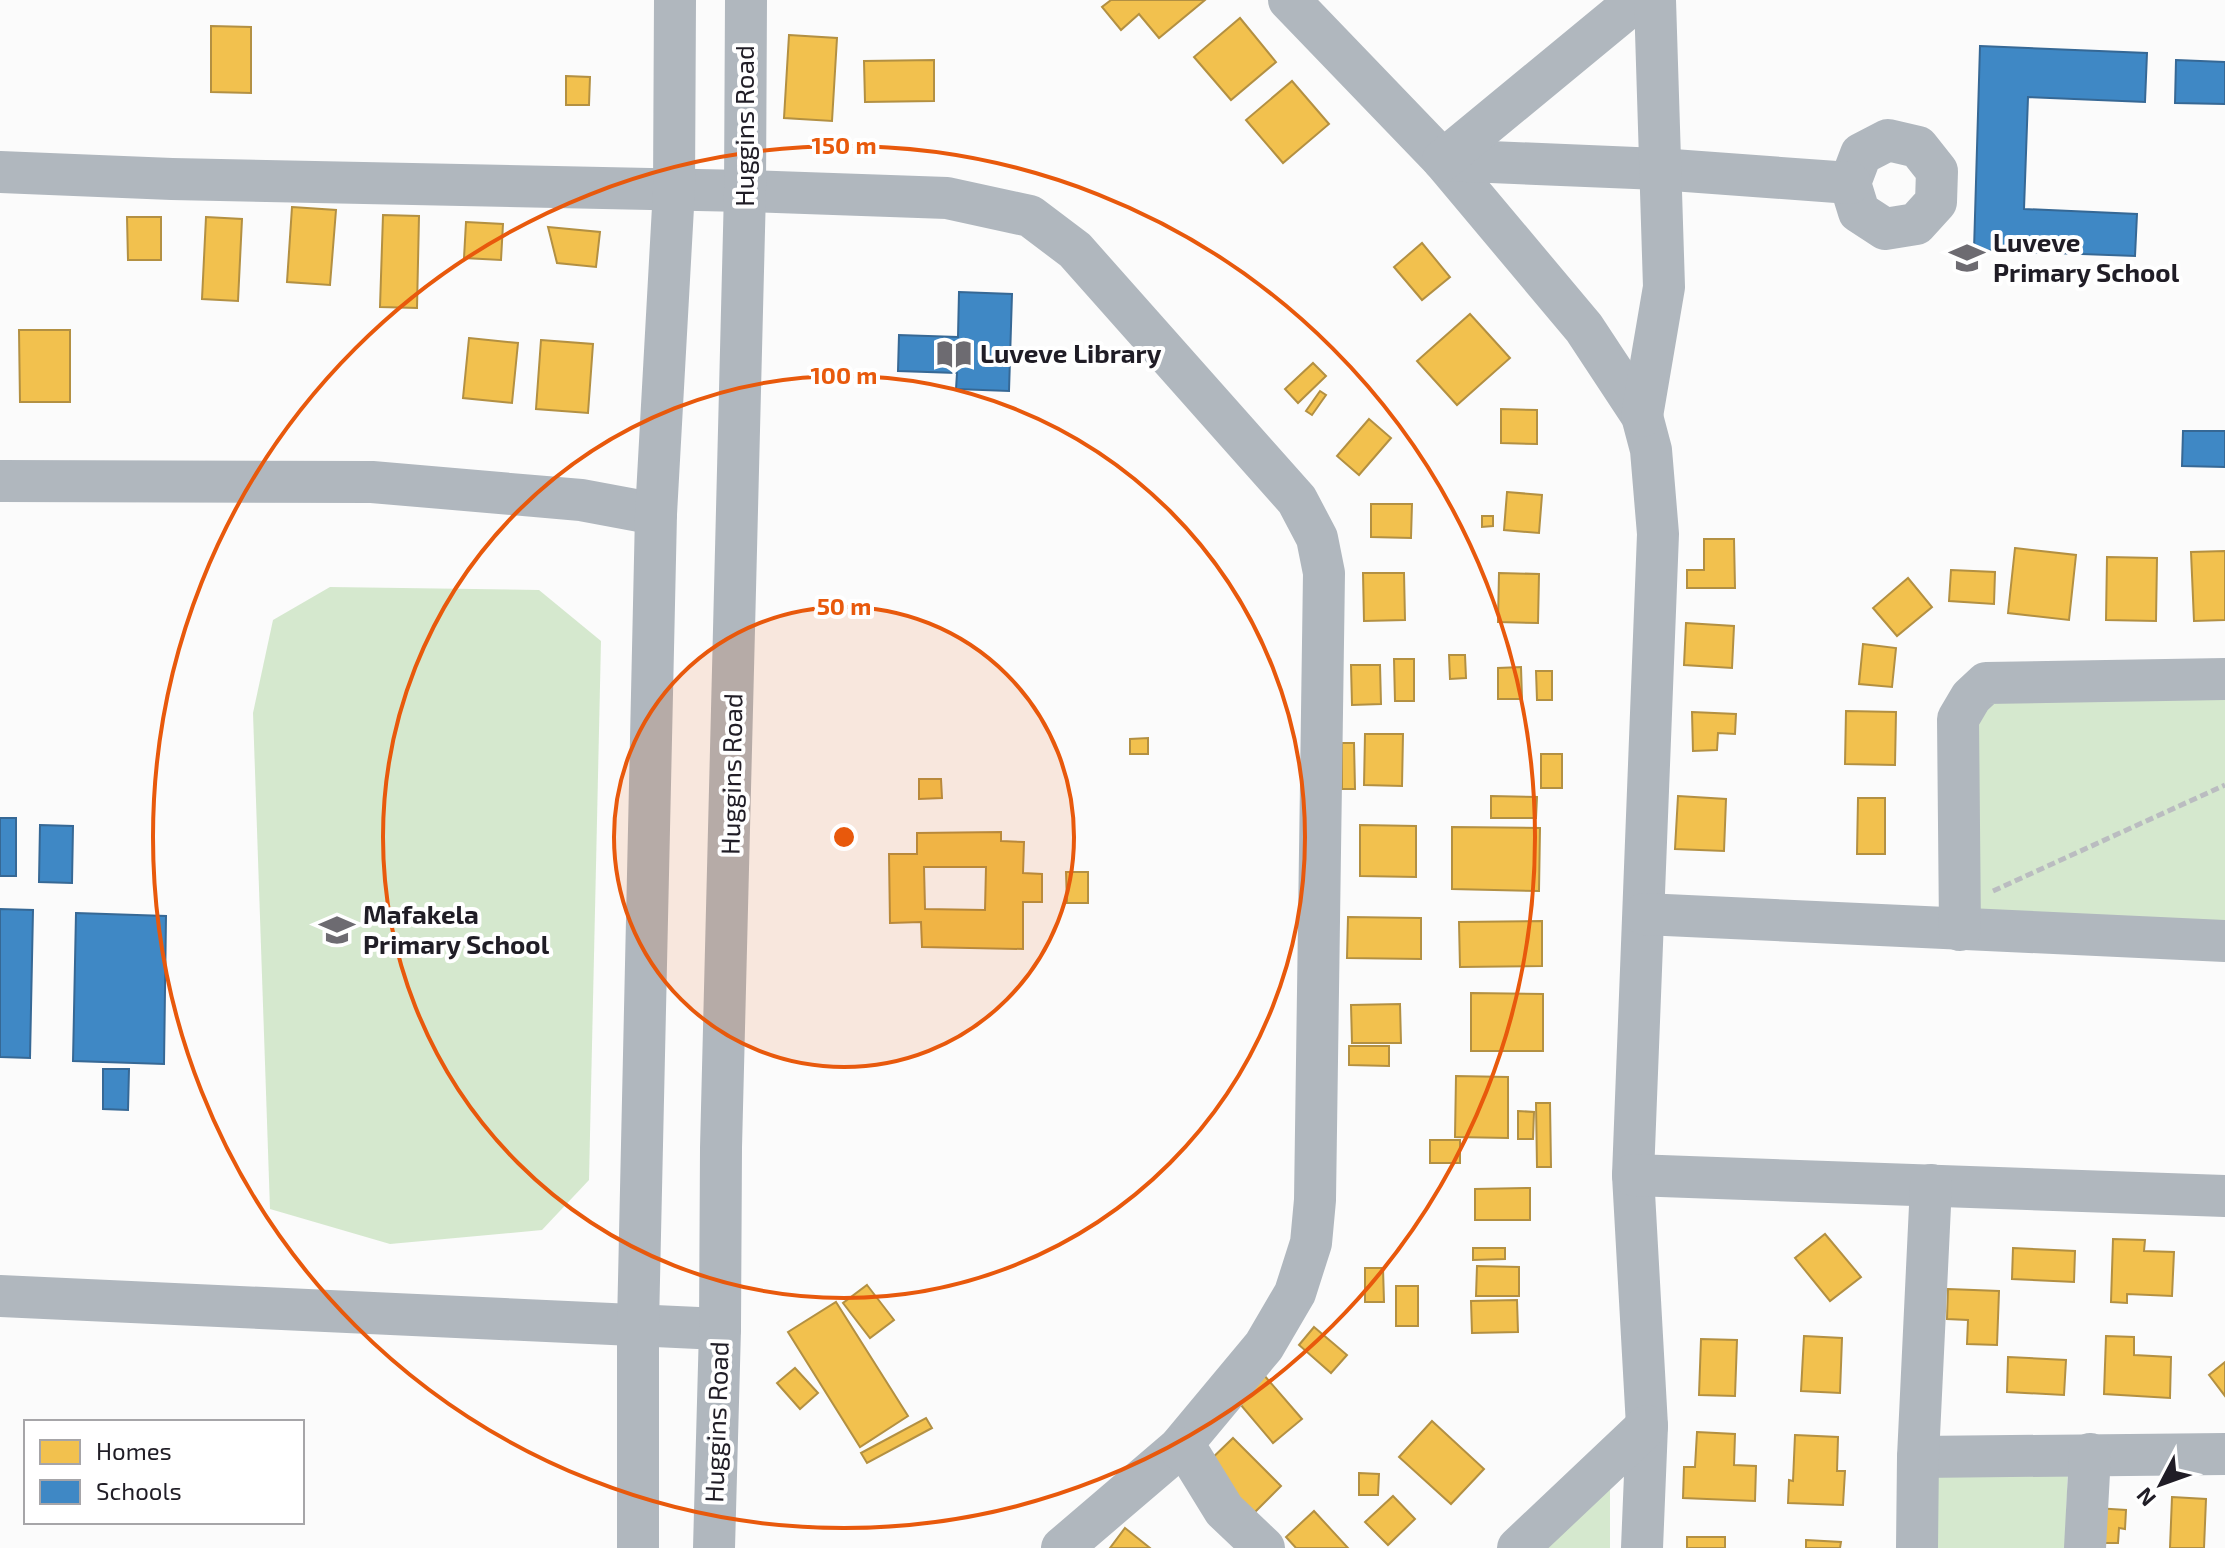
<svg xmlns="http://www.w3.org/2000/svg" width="2225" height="1548" viewBox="0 0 2225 1548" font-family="'Exo 2',sans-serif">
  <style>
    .green { fill: #d5e8ce }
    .homes { fill: #f2c14e; stroke: #b39042; stroke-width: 2; fill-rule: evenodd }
    .schools { fill: #3f88c5; stroke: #366895; stroke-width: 2 }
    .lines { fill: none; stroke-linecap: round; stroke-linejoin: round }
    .path { stroke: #babcc0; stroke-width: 5; stroke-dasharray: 8 4; stroke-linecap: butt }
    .minor { stroke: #b0b7be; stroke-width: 42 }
    .ring { fill: none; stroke: #e8590c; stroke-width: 4 }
    .labels { text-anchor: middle; stroke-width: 8; stroke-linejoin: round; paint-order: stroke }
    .street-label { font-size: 26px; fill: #201d26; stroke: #fff }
    .poi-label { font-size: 26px; font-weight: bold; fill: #201d26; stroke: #fff; text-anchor: start }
    .centre { fill: #e8590c; stroke: #fff; stroke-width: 4 }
    .ring-label { font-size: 24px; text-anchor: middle; font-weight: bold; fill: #e8590c; stroke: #fff; stroke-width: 8; stroke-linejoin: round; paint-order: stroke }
  </style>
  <rect width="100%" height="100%" fill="#fbfbfb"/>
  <g class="green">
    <polygon points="330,587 539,590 601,641 589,1180 542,1230 390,1244 270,1209 253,713 273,620"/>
    <polygon points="1997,691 2225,695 2225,926 1978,918 1968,721"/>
    <polygon points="1928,1466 2068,1467 2065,1548 1928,1548"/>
    <polygon points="1610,1480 1610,1548 1537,1548"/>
  </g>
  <g class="homes">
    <polygon points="1111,0 1205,0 1159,38 1139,14 1121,30 1102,7"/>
    <polygon points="1240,18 1276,62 1231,100 1194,57"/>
    <polygon points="211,26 251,27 251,93 211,92"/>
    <polygon points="789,35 837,38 832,121 784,118"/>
    <polygon points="934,60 934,101 865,102 864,61"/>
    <polygon points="566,76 590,77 589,105 566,105"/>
    <polygon points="1292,81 1329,124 1283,163 1246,120"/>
    <polygon points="292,207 336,210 330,285 287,282"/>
    <polygon points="383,215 419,216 417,308 380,307"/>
    <polygon points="127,217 161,217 161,260 128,260"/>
    <polygon points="206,217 242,219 238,301 202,299"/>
    <polygon points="466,222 503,224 501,260 464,258"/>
    <polygon points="548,227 600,232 596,267 557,263"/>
    <polygon points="1422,243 1450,277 1422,300 1394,267"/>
    <polygon points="1470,314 1510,358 1457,405 1417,361"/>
    <polygon points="19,330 70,330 70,402 20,402"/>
    <polygon points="469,338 518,343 512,403 463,398"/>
    <polygon points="541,340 593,344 588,413 536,409"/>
    <polygon points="1313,363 1326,376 1298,403 1285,389"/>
    <polygon points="1320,391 1326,395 1312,415 1306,411"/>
    <polygon points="1501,409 1537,410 1537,444 1501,443"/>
    <polygon points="1369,419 1391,438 1359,475 1337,456"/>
    <polygon points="1507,492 1542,495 1539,533 1504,530"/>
    <polygon points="1371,504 1412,504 1411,538 1371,537"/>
    <polygon points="1482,516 1493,516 1493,526 1482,527"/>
    <polygon points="1704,539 1734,539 1735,588 1687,588 1687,570 1704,570"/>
    <polygon points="2015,548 2076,555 2069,620 2008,613"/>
    <polygon points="2225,551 2225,620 2194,621 2191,552"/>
    <polygon points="2107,557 2157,558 2156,621 2106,620"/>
    <polygon points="1951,570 1995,572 1994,604 1949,601"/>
    <polygon points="1363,573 1404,573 1405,620 1364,621"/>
    <polygon points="1499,573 1539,574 1538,623 1498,622"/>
    <polygon points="1908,578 1932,607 1897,636 1873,608"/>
    <polygon points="1686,623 1734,626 1732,668 1684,665"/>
    <polygon points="1863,644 1896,648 1892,687 1859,684"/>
    <polygon points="1449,655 1465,655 1466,678 1450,679"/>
    <polygon points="1394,659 1414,659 1414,701 1395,701"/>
    <polygon points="1351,665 1380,665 1381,704 1352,705"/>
    <polygon points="1521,667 1522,699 1498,699 1498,668"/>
    <polygon points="1536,671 1552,671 1552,700 1537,700"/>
    <polygon points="1846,711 1896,712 1895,765 1845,764"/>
    <polygon points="1692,712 1736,714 1735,734 1718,733 1717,750 1693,751"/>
    <polygon points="1365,734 1403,734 1402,786 1364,785"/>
    <polygon points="1148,738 1148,754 1130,754 1130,739"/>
    <polygon points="1342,743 1354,743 1355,789 1342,789"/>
    <rect x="1541" y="754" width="21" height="34"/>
    <polygon points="919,779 941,779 942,798 919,799"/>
    <polygon points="1491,796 1537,797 1536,818 1491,818"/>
    <polygon points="1678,796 1726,799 1724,851 1675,849"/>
    <polygon points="1858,798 1885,798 1885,854 1857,854"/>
    <polygon points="1360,825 1416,826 1416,877 1360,876"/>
    <polygon points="1452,827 1540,828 1539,891 1452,889"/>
    <path d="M1001 832V841L1024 842 1023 873 1042 874V902H1023V949L922 947 921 922 890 923 889 854H917V833ZM924 867H986L985 910 925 909Z"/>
    <polygon points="1066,872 1088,872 1088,903 1067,903"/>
    <polygon points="1348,917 1421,918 1421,959 1347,958"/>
    <polygon points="1542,921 1542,966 1460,967 1459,922"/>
    <polygon points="1471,993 1543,994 1543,1051 1471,1051"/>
    <polygon points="1400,1004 1401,1043 1352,1043 1351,1005"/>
    <polygon points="1349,1046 1389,1046 1389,1066 1349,1065"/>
    <polygon points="1456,1076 1508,1077 1508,1138 1455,1137"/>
    <polygon points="1536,1103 1550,1103 1551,1167 1537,1167"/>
    <polygon points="1518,1111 1534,1112 1533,1139 1518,1139"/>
    <rect x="1430" y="1140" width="30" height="23"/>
    <polygon points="1530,1188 1530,1220 1475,1220 1475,1189"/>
    <polygon points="1825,1234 1861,1277 1830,1301 1795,1258"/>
    <polygon points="2113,1239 2145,1240 2144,1251 2174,1252 2172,1296 2127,1294 2127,1303 2111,1302"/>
    <polygon points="1473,1248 1505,1248 1505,1259 1473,1260"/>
    <polygon points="2013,1248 2075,1251 2074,1282 2012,1279"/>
    <polygon points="1477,1266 1519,1267 1519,1296 1476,1296"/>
    <polygon points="1365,1268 1383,1268 1384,1302 1365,1302"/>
    <polygon points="867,1285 894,1320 870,1338 843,1303"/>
    <rect x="1396" y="1286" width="22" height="40"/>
    <polygon points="1948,1289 1999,1291 1997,1345 1967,1344 1968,1320 1947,1319"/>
    <polygon points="1517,1300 1518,1332 1472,1333 1471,1301"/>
    <polygon points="836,1302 908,1416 860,1447 788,1332"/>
    <polygon points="1314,1327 1347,1355 1331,1373 1299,1345"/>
    <polygon points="1804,1336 1842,1338 1840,1393 1801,1391"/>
    <polygon points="2106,1336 2134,1337 2134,1355 2171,1357 2170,1398 2104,1394"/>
    <polygon points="1701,1339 1737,1340 1735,1396 1699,1395"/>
    <polygon points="2008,1357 2066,1360 2064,1395 2007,1392"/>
    <polygon points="2225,1362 2225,1396 2209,1375"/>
    <polygon points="795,1368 818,1393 800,1409 777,1383"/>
    <polygon points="1263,1374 1302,1419 1273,1443 1235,1398"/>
    <polygon points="926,1418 932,1428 867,1463 861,1453"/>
    <polygon points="1432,1421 1484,1469 1451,1504 1399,1457"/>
    <polygon points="1697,1432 1735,1434 1734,1465 1756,1466 1755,1501 1683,1498 1684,1467 1695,1467"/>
    <polygon points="1795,1435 1838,1437 1837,1471 1845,1471 1843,1505 1788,1503 1789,1480 1793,1481"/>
    <polygon points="1233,1438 1281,1486 1252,1515 1204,1466"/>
    <polygon points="1359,1473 1379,1474 1378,1495 1359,1495"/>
    <polygon points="1393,1496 1415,1519 1388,1545 1365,1522"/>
    <polygon points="2172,1497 2206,1499 2204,1548 2170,1548"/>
    <polygon points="2095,1508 2126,1510 2125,1529 2119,1528 2118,1543 2103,1543"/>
    <polygon points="1314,1511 1348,1548 1296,1548 1286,1537"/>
    <polygon points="1125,1528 1150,1548 1110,1548"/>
    <rect x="1687" y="1537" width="38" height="11"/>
    <polygon points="1806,1540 1841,1542 1840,1548 1806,1548"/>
  </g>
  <g class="schools">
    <polygon points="1980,46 2147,53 2145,102 2028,97 2024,209 2137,214 2135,256 1974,250"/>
    <polygon points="2176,60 2225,62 2225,104 2175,103"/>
    <polygon points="959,292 1012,294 1009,391 956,389 957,373 898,371 899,335 958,337"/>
    <polygon points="2183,431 2225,431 2225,467 2182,466"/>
    <rect x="0" y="818" width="16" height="58"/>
    <polygon points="40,825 73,826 72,883 39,882"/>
    <polygon points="0,909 33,910 30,1058 0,1057"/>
    <polygon points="76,913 166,916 164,1064 73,1061"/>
    <polygon points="103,1069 129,1069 128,1110 103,1109"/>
  </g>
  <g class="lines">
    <polyline class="path" points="1993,891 2225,785"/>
    <g class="minor">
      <polyline points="1289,0 1443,160 1584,328 1642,416 1651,450 1658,534 1633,1175 1647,1426 1642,1548"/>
      <polygon points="1888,140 1918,147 1937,171 1936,202 1916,224 1885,229 1859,212 1850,183 1861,154"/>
      <polyline points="1443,160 1659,169 1850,183"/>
      <polyline points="1443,160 1637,0"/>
      <polyline points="0,172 172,179 745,191 947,198 1030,216 1075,250 1297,500 1317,538 1324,573 1315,1200 1311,1243 1295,1293 1264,1346 1179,1448 1062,1548"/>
      <polyline points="1642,416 1664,287 1655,0"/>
      <polyline points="0,481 372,482 581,500 656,514"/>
      <polyline points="1644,914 2225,941"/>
      <polyline points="1960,930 1958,719 1971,697 1986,683 2225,679"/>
      <polyline points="1633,1175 2225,1196"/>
      <polyline points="0,1296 720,1329"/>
      <polyline points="1179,1448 1192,1458 1224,1510 1264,1548"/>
      <polyline points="1918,1457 2225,1454"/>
      <polyline points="638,1548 638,1325 656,514 674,189 675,0"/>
      <polyline points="714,1548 720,1329 721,1148 745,191 746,0"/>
      <polyline points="1518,1548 1647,1426"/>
      <polyline points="1917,1548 1918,1457 1931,1185"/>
      <polyline points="2085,1548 2090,1454"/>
    </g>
  </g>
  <circle cx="844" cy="837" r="230" fill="#e8590c" fill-opacity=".12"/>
  <g class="ring">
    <circle cx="844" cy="837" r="230"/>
    <circle cx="844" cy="837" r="461"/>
    <circle cx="844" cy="837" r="691"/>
  </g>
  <defs>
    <g id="school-bare" transform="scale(2.76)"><path d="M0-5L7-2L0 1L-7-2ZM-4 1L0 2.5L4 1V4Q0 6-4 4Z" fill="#6d6b71" stroke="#fff" stroke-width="2.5" paint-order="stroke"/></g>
    <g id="library-bare" transform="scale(2.76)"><path d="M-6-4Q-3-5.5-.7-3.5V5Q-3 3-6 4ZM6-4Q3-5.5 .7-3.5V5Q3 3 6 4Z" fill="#6d6b71" stroke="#fff" stroke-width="2.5" paint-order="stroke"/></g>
  </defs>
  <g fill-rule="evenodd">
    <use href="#school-bare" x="1967" y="258"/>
    <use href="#library-bare" x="954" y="354"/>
    <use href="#school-bare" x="337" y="930"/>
  </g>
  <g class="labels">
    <g class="street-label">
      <text transform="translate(745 126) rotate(-90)" y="9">Huggins Road</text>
      <text transform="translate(732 774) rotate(-89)" y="9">Huggins Road</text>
      <text transform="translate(717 1422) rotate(-88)" y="9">Huggins Road</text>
    </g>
    <g class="poi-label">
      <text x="1993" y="252">Luveve<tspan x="1993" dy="30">Primary School</tspan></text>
      <text x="980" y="363">Luveve Library</text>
      <text x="363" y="924">Mafakela<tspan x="363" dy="30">Primary School</tspan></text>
    </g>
  </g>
  <circle cx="844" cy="837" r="12" class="centre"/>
  <g class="ring-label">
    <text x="844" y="154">150 m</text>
    <text x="844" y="384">100 m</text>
    <text x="844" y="615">50 m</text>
  </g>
  <rect x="24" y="1420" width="280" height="104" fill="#ffffff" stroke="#a6a5a8" stroke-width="2"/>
  <rect x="40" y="1440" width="40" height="24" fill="#f2c14e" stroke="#a6a5a8" stroke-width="2"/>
  <text x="96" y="1460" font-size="24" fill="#201d26">Homes</text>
  <rect x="40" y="1480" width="40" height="24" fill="#3f88c5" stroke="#a6a5a8" stroke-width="2"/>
  <text x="96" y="1500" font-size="24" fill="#201d26">Schools</text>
  <g transform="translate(2161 1484) rotate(229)" stroke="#ffffff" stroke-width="6" paint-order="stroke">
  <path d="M0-6L14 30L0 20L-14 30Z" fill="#201d26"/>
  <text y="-12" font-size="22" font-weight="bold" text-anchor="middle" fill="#201d26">N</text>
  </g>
</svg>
